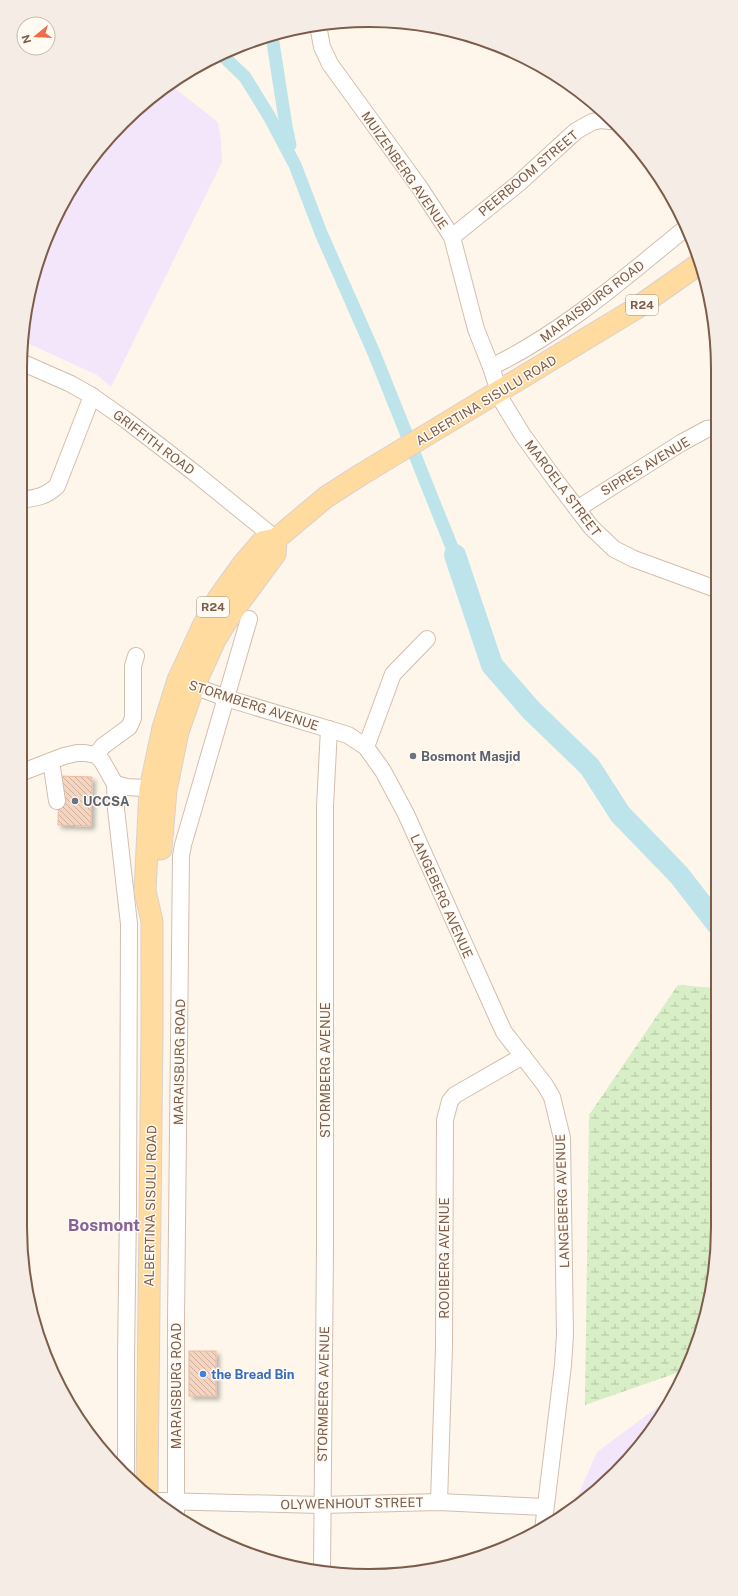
<svg xmlns="http://www.w3.org/2000/svg" width="738" height="1596" viewBox="0 0 738 1596" font-family="'Public Sans',sans-serif">
  <style>
    .education { fill: #f3e6fb }
    .wetland { fill: url(#wetland-marsh) }
    .lines { fill: none; stroke-linecap: round; stroke-linejoin: round }
    .canal { stroke: #bce4ea; stroke-width: 13 }
    .river { stroke: #bce4ea; stroke-width: 22 }
    .building { fill: url(#building-back-hatch); stroke: #eabb9f; filter: url(#shadow) }
    .minor-casing { stroke: #d3beae; stroke-width: 18 }
    .major-casing { stroke: #dad1cc; stroke-width: 23 }
    .minor { stroke: #fff; stroke-width: 16 }
    .major { stroke: #ffdba0; stroke-width: 21 }
    .worship-dot { fill: #6b7280; stroke: #fffaf2; stroke-width: 1.5 }
    .shop-dot { fill: #3f7fe0; stroke: #fffaf2; stroke-width: 1.5 }
    .labels { text-anchor: middle; stroke-width: 3; stroke-linejoin: round; paint-order: stroke }
    .shield { fill: #fffaf2; stroke: #a38b7c; stroke-width: 1 }
    .shield-label { font-size: 12px; font-weight: bold; fill: #7c5c4a }
    .street-label { font-size: 13px; fill: #7c5c4a; stroke: #fffaf2 }
    .worship-label { font-size: 13px; font-weight: bold; fill: #5b616d; stroke: #fffaf2; text-anchor: start }
    .shop-label { font-size: 13px; font-weight: bold; fill: #366cbe; stroke: #fffaf2; text-anchor: start }
    .district-label { font-size: 17px; font-weight: bold; fill: #856398; stroke: #fffaf2 }
    .rim { fill: none; stroke: #7c5c4a; stroke-width: 2 }
  </style>
  <defs>
    <pattern id="wetland-marsh" width="20" height="14" patternUnits="userSpaceOnUse"><rect width="20" height="14" fill="#d7eec7"/><path d="M1 5h8M5 5V1M11 12h8M15 12V8" fill="none" stroke="#b3c4a4"/></pattern>
    <pattern id="building-back-hatch" width="6" height="6" patternUnits="userSpaceOnUse"><rect width="6" height="6" fill="#f6d5c0"/><path d="M-1 5l2 2M0 0l6 6M5-1l2 2" fill="none" stroke="#ccb09e"/></pattern>
    <filter id="shadow"><feDropShadow dx="3.5" dy="3.5" stdDeviation="2" flood-color="#0004"/></filter>
  </defs>
  <rect width="100%" height="100%" fill="#fef6ea"/>
  <g class="education">
    <polygon points="169,84 218,122 221,140 222,162 111,387 97,375 23,341 27,301 46,236 79,175 122,122"/>
    <polygon points="667,1400 631,1457 574,1505 597,1452"/>
  </g>
  <polygon class="wetland" points="678,985 717,988 718,1227 711,1295 692,1360 685,1370 585,1405 589,1115"/>
  <g class="lines">
    <g class="canal">
      <polyline points="272,36 286,126 290,145"/>
      <polyline points="221,54 245,77 269,116 295,165 321,233 374,353 455,555"/>
    </g>
    <polyline class="river" points="455,555 492,665 531,710 590,767 620,814 679,875 717,924"/>
  </g>
  <g class="building">
    <polygon points="59,776 92,777 91,826 58,825"/>
    <rect x="189" y="1351" width="27" height="45"/>
  </g>
  <g class="lines">
    <g class="minor-casing">
      <g id="minor">
        <polyline points="318,25 322,47 330,64 420,188 452,237 476,329 491,367 502,401 522,434 556,481 591,527 614,549 634,559 716,589"/>
        <polyline points="452,237 519,183 576,131 592,122 601,120 610,121"/>
        <polyline points="21,362 71,384 92,396 126,420 196,474 276,539"/>
        <path d="M491 367C564 332 625 277 687 227"/>
        <path d="M20 500C36 498 45 497 57 486L92 396"/>
        <polyline points="577,509 681,443 707,429 715,428"/>
        <polyline points="183,682 226,698 348,735 366,747 383,771 406,814 498,1019 504,1032 545,1085 552,1097 562,1138 565,1335 563,1365 543,1530"/>
        <polyline points="366,747 393,674 427,639"/>
        <polyline points="96,755 103,746 129,727 133,718 133,666 136,656"/>
        <polyline points="51,761 57,801"/>
        <polyline points="20,773 64,756 77,753 85,753 96,755 102,761 115,784 116,809 129,924 128,1211 126,1358 126,1473"/>
        <polyline points="115,784 127,787 161,789"/>
        <polyline points="160,1501 321,1505 439,1502 544,1507"/>
        <polyline points="439,1502 444,1347 445,1120 450,1101 455,1095 523,1056"/>
        <polyline points="176,1514 176,1319 181,856 183,845 249,619"/>
        <polyline points="322,1570 325,1249 325,806 329,729"/>
      </g>
    </g>
    <g class="major-casing">
      <g id="major">
        <polyline points="161,849 166,790 178,732 194,686 216,638 233,611 275,554 276,539"/>
        <polyline points="147,1490 152,1031 152,921 145,891 150,789 163,728 178,680 203,626 218,599 243,564 262,542 276,539 326,497 362,474 635,309 699,264"/>
      </g>
    </g>
    <use href="#minor" class="minor"/>
    <use href="#major" class="major"/>
  </g>
  <g class="worship-dot">
    <circle cx="413" cy="756" r="4"/>
    <circle cx="75" cy="801" r="4"/>
  </g>
  <circle class="shop-dot" cx="203" cy="1374" r="4"/>
  <g class="labels">
    <g class="shield">
      <rect x="626" y="295" width="32" height="20" rx="3"/>
      <rect x="197" y="597" width="32" height="20" rx="3"/>
    </g>
    <g class="shield-label">
      <text x="642" y="309">R24</text>
      <text x="213" y="611">R24</text>
    </g>
    <g class="street-label">
      <text transform="translate(405 170) rotate(55)" y="5">MUIZENBERG AVENUE</text>
      <text transform="translate(528 173) rotate(-40)" y="5">PEERBOOM STREET</text>
      <text transform="translate(592 301) rotate(-37)" y="5">MARAISBURG ROAD</text>
      <text transform="translate(486 400) rotate(-31)" y="5">ALBERTINA SISULU ROAD</text>
      <text transform="translate(154 442) rotate(37)" y="5">GRIFFITH ROAD</text>
      <text transform="translate(645 466) rotate(-31)" y="5">SIPRES AVENUE</text>
      <text transform="translate(563 488) rotate(53)" y="5">MAROELA STREET</text>
      <text transform="translate(254 705) rotate(18)" y="5">STORMBERG AVENUE</text>
      <text transform="translate(442 896) rotate(66)" y="5">LANGEBERG AVENUE</text>
      <text transform="translate(179 1062) rotate(-89)" y="5">MARAISBURG ROAD</text>
      <text transform="translate(325 1070) rotate(-90)" y="5">STORMBERG AVENUE</text>
      <text transform="translate(562 1201) rotate(-92)" y="5">LANGEBERG AVENUE</text>
      <text transform="translate(150 1206) rotate(-89)" y="5">ALBERTINA SISULU ROAD</text>
      <text transform="translate(444 1258) rotate(-90)" y="5">ROOIBERG AVENUE</text>
      <text transform="translate(176 1386) rotate(-90)" y="5">MARAISBURG ROAD</text>
      <text transform="translate(323 1394) rotate(-89)" y="5">STORMBERG AVENUE</text>
      <text transform="translate(352 1503) rotate(-1)" y="5">OLYWENHOUT STREET</text>
    </g>
    <g class="worship-label">
      <text x="421" y="761">Bosmont Masjid</text>
      <text x="83" y="806">UCCSA</text>
    </g>
    <g class="shop-label">
      <text x="211" y="1379">the Bread Bin</text>
    </g>
    <g class="district-label">
      <text x="104" y="1231">Bosmont</text>
    </g>
  </g>
  <path d="M0 0H738V1596H0ZM369 27H369A342 342 0 0 1 711 369V1227A342 342 0 0 1 369 1569H369A342 342 0 0 1 27 1227V369A342 342 0 0 1 369 27Z" fill="#f5ede5" fill-rule="evenodd"/>
  <path class="rim" d="M369 27H369A342 342 0 0 1 711 369V1227A342 342 0 0 1 369 1569H369A342 342 0 0 1 27 1227V369A342 342 0 0 1 369 27Z"/>
  <g transform="translate(36 36) rotate(252)"><circle r="19" fill="#fffaf2" stroke="#cbbbaf"/>
  <path d="M0-3L7 15L0 10L-7 15Z" fill="#f06c48"/>
  <text y="-6" font-size="11" font-weight="bold" text-anchor="middle" fill="#7c5c4a">N</text>
  </g>
</svg>
